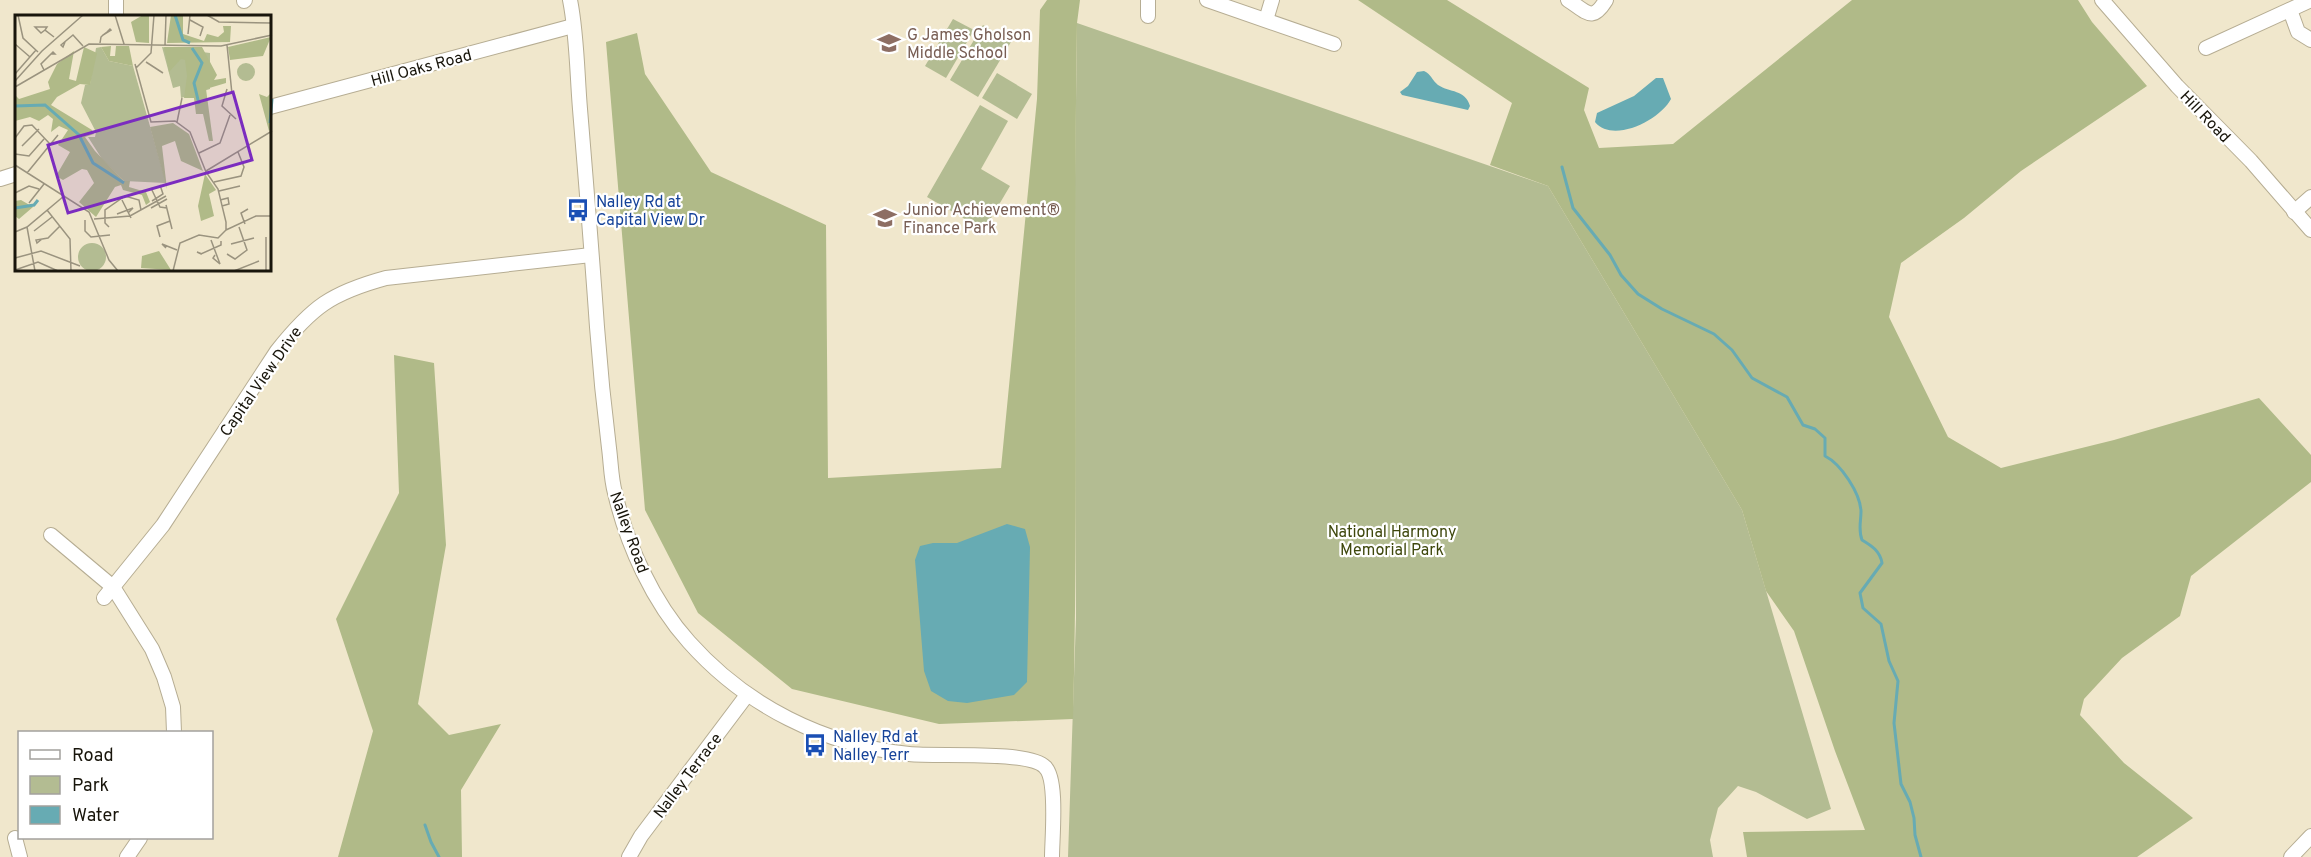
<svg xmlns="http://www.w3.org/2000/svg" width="2311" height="857" viewBox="0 0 2311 857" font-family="Overpass,sans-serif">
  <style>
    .green { fill: #b3bc92 }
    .forest { fill: #b0ba88 }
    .water { fill: #67abb3 }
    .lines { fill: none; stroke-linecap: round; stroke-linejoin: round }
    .stream { stroke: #67abb3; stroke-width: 3 }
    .minor-casing { stroke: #b6ad93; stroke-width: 16 }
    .minor { stroke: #fff; stroke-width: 14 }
    .labels { text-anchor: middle; stroke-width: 4.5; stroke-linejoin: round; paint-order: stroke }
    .education-label { font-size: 16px; fill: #785e54; stroke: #fff; text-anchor: start }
    .street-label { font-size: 16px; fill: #18150b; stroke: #fff }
    .transit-label { font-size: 16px; fill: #164399; stroke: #fff; text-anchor: start }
    .park-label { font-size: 16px; fill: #3e470c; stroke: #fff }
    .inset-river { fill: none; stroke: #67abb3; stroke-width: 3 }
    .inset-road { fill: none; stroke: #9a937f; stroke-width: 1.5 }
    .view { fill: #7b2cbf; fill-opacity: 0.15; stroke: #7b2cbf; stroke-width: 3 }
    .inset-edge { fill: none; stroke: #18150b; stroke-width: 3 }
  </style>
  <rect width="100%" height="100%" fill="#f0e7cc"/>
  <g class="green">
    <polygon points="953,19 974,30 946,78 925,66"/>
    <polygon points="1077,23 1548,186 1742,510 1831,809 1807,819 1756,792 1738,786 1718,808 1710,840 1713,857 1068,857 1076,618 1075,179"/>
    <polygon points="983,25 1011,42 978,97 950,80"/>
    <polygon points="997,73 1032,94 1017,119 982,98"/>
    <polygon points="980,105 1008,121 981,169 1010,186 984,230 927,197"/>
  </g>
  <g class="forest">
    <path d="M1047 0H1080L1077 23C1073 255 1079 487 1073 719L939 724 792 689 698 613 645 510 606 42 637 33 645 74 711 172 826 225 828 478 1001 468 1037 99 1040 10Z"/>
    <polygon points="1358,0 1447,0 1589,88 1584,110 1599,148 1673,144 1852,0 2078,0 2092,22 2147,86 2021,171 1964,218 1901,263 1889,317 1948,437 2001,468 2114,440 2259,398 2311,455 2311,482 2191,576 2180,616 2122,658 2084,699 2080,715 2124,763 2193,818 2137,857 1747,857 1743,832 1865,830 1835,751 1794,631 1766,591 1742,510 1548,186 1490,165 1512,103"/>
    <polygon points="394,355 434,363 446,545 418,704 449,735 501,724 461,790 462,857 338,857 373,731 336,619 399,493"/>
  </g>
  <g class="water">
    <path d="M1424 71C1431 74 1432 80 1438 85 1450 93 1465 89 1470 106L1468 110 1402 95 1400 92 1408 86 1417 72Z"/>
    <path d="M1656 78H1663L1671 99C1660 120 1613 144 1595 122L1597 113 1634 96Z"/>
    <polygon points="1007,524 1025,529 1030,547 1027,682 1014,695 967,703 948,701 931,691 924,671 915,560 920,546 933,543 957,543"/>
  </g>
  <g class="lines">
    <g class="stream">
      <path d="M1562 167 1573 208 1610 255 1621 275 1638 294 1662 309 1714 334 1732 350 1752 378 1787 397 1803 425 1815 429 1825 438V456C1841 464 1860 493 1861 511 1861 522 1858 530 1862 540 1872 546 1880 551 1882 563L1860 593 1863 608 1881 624 1889 661 1898 681 1894 723 1901 784 1910 802 1914 818 1915 835 1921 857"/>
      <polyline points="425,825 431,842 439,857"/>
    </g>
    <g class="minor-casing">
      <g id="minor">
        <polyline points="116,0 116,16"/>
        <path d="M570 0C577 35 577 73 580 109 586 182 592 254 597 327 600 368 604 408 609 448 611 463 611 479 615 493 627 545 653 602 689 642 746 706 824 745 909 754 937 757 1029 750 1045 767 1058 779 1052 838 1052 857"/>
        <polyline points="1207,0 1334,44"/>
        <path d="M1568 0C1587 12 1592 23 1606 0"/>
        <polyline points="2102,0 2177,86 2251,161 2311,230"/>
        <polyline points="244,1 245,0"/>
        <polyline points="2290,10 2298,32 2311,40"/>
        <polyline points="1148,16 1148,0"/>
        <polyline points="1266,20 1272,0"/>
        <polyline points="2206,48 2311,0"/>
        <polyline points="270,107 573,26"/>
        <polyline points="0,179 16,174"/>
        <polyline points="2294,212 2311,197"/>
        <polyline points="51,535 113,587 152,649 164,677 173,707 174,732"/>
        <path d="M104 598 163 525 277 351C312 307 331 293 386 278L591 255"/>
        <polyline points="15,838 20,857"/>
        <polyline points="127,857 140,838"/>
        <polyline points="629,857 641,836 747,695"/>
        <polyline points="2291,857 2311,836"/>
      </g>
    </g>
    <use href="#minor" class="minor"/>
  </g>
  <defs>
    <g id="school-bare" transform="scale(1.8)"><path d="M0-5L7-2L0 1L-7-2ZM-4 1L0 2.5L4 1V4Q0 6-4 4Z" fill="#8d6e63" stroke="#fff" stroke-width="2.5" paint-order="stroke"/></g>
    <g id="bus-bare" transform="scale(1.8)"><path d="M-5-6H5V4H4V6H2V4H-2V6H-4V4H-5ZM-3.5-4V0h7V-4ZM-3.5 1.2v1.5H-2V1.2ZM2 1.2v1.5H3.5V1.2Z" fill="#1a4fb4" stroke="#fff" stroke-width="2.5" paint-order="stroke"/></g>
  </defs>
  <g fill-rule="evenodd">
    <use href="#school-bare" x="889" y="43"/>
    <use href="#bus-bare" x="578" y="210"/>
    <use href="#school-bare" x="885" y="218"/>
    <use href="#bus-bare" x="815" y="745"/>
  </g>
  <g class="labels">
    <g class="education-label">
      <text x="907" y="40">G James Gholson<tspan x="907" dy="18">Middle School</tspan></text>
      <text x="903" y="215">Junior Achievement®<tspan x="903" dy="18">Finance Park</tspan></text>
    </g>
    <g class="street-label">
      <text transform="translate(421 67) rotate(-15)" y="6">Hill Oaks Road</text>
      <text transform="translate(2206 116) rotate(46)" y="6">Hill Road</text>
      <text transform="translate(260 381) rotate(-55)" y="6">Capital View Drive</text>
      <text transform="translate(630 532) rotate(70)" y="6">Nalley Road</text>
      <text transform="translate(687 775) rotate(-53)" y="6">Nalley Terrace</text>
    </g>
    <g class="transit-label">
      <text x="596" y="207">Nalley Rd at<tspan x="596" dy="18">Capital View Dr</tspan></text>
      <text x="833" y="742">Nalley Rd at<tspan x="833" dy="18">Nalley Terr</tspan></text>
    </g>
    <g class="park-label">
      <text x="1392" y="537">National Harmony<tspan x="1392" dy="18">Memorial Park</tspan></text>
    </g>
  </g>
  <g transform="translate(15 15)">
    <rect width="256" height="256" fill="#f0e7cc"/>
    <path d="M86 32 94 46 118 51 151 168 109 166 87 144 73 122H80L81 117 66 88 70 70 75 69 81 33ZM147 32 195 38V74L166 83 165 71 158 73ZM222 57a9 9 0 1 1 18 0a9 9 0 1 1-18 0ZM63 242a14 14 0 1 1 28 0a14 14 0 1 1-28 0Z" fill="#b3bc92"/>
    <path d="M128 0H134V28L121 27 116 7ZM156 0H168V19L189 26 192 19 203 22 209 17 208 11H216L215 27 152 28ZM256 22 248 41 215 45 213 32ZM96 31 95 41H100L101 31H114L118 51 94 46 86 32ZM69 32 82 38 75 70 65 69 42 82 36 90 77 115 79 119 70 122 80 136 109 166H115L114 172 131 177 135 187 131 190 127 180 108 175 106 170 100 172 81 202 64 187 79 168 72 155 67 154 48 165 41 161 55 137 43 130 53 115 44 111 36 117 38 104 33 100 24 106 15 102 0 106V80L4 84 35 74 33 67 42 49 59 36 54 64 61 66ZM149 32H187L202 60 199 65 211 63V68L191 74 198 126H194L188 99H181L179 83H169L172 61 170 45 166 44 154 57ZM256 78V114L254 116 244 79 252 82ZM158 108 174 119 188 156 166 146 160 126 147 131 152 174 135 112ZM190 159 201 175 194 179 199 201 186 206 183 191ZM6 185 18 192 4 204 0 201V186ZM144 236 156 255 126 253 127 241Z" fill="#b0ba88"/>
    <path class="inset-river" d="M160 0 168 25 175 28M177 33 187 48 179 68 184 89M0 91 30 90 64 120 78 148 109 168M255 108 257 84M0 193 19 190 23 185"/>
    <path class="inset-road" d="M3 0 8 23 23 37M100 0 109 29M192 0 204 7 257 8M175 5 188 12 185 21M30 15 26 18 20 12H32L30 15 39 22M173 19 175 0M50 27 48 32 46 30 58 20 68 31M85 28 86 22 88 20 92 17 95 14 96 15 88 20M0 29 15 42M150 30 151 0M212 30 217 79M131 47 148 58M120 49 136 107 160 106 175 117 191 157 203 174 211 207V215L203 223 184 220 165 228 158 256M121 53 136 38 139 0M29 55 26 49 38 37 40 39H36M0 59 21 35M0 66 27 36 68 0M0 72 74 29 206 31 257 20M212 74 207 91 221 104M162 107 167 83M0 123 9 111 17 110 35 129M7 131 24 114M184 138 205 128 215 100M0 139 14 141 29 124M0 150 74 197 94 245 103 256M191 156 257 116M12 158 43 120M199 167 226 161 229 152 223 137M136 173 145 192 152 193M204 176 225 171M0 178 14 171 24 174M107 185 116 203M205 185 213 183 214 189 207 191M137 186 148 179 145 170M14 188 29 169M151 190 157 214M136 193 152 184M32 195 55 224 56 256M102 199 118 193 113 198M79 204 115 201 151 181M70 205V216L76 222 95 220M230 209 226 198 233 194M12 212 20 256M94 212 90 208V195L110 181 124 185 126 195M211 215 241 201H257M19 216 37 202M0 217 12 212 49 181M145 222 142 211 155 206M251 222V255M27 224 22 228 21 225 33 223 45 211M196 225 205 249 198 243 200 240M216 229 239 223M151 233 147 229 162 235M187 239 182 237 186 239 206 230V226M212 239 220 244 232 235 224 212M0 243 26 236 65 251M0 255 23 247 43 256M219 256 244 246"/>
    <path class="view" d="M218 77 237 145 53 198 33 130Z"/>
    <rect width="256" height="256" class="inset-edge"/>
  </g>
  <rect x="18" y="731" width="195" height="108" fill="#ffffff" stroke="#a3a19d" stroke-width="1.5"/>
  <rect x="30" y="750" width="30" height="9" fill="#ffffff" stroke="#a3a19d" stroke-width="1.5"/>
  <text x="72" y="761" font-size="18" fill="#18150b">Road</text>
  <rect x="30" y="776" width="30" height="18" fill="#b3bc92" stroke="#a3a19d" stroke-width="1.5"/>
  <text x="72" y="791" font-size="18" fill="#18150b">Park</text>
  <rect x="30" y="806" width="30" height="18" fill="#67abb3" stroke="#a3a19d" stroke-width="1.5"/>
  <text x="72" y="821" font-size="18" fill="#18150b">Water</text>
</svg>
